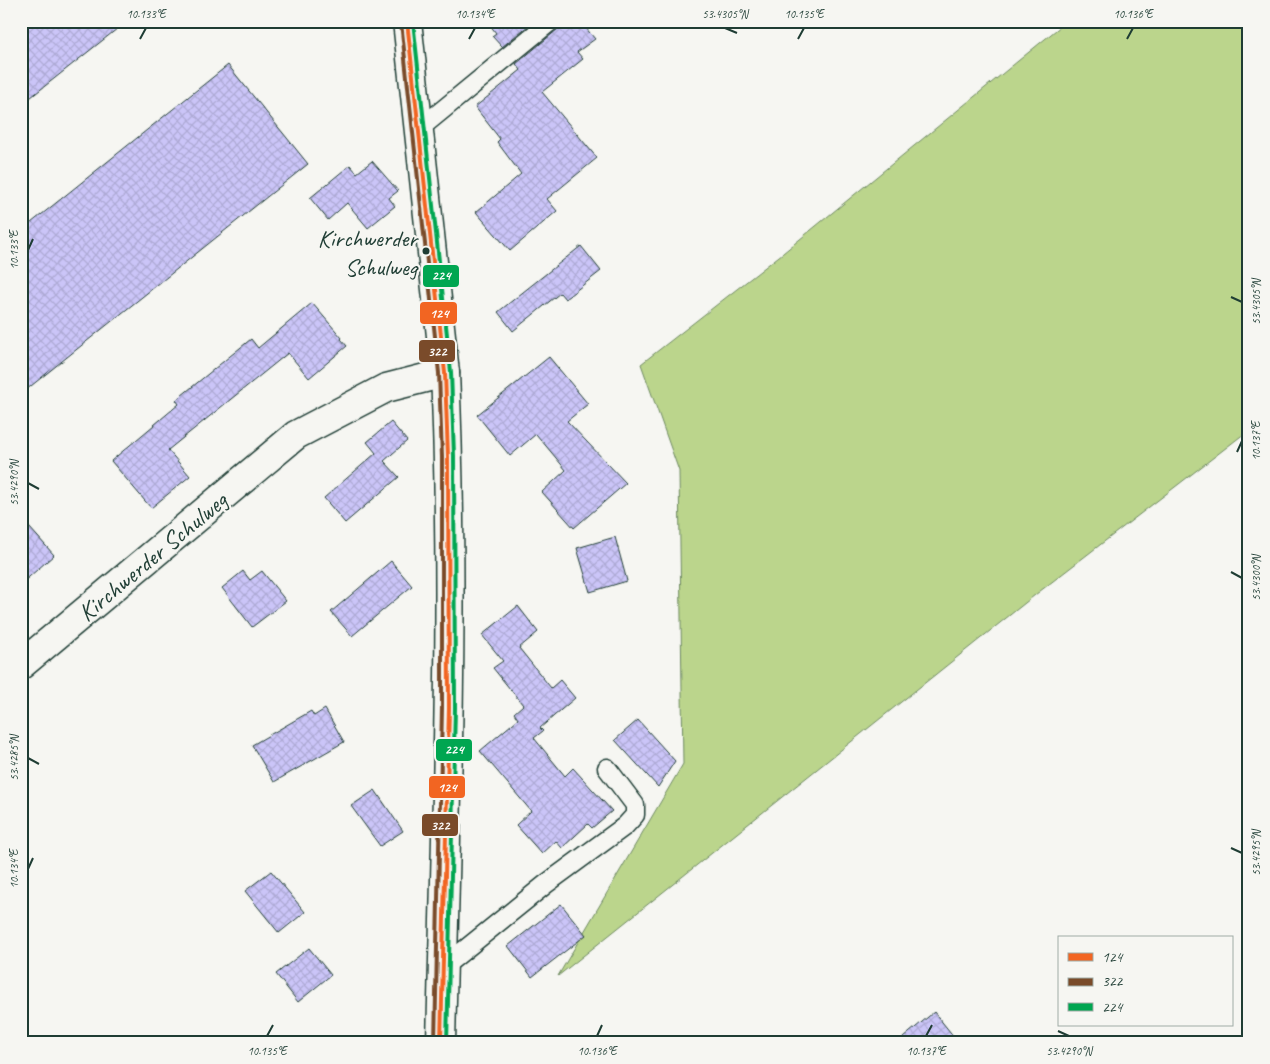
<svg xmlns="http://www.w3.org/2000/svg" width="1270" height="1064" viewBox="0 0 1270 1064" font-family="Caveat,sans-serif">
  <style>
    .green { fill: #bbd58c; stroke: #6d8960 }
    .building { fill: url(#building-cross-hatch); stroke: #1f3d34 }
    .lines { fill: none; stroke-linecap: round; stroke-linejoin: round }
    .lane-casing { stroke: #1f3d34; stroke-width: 21 }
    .street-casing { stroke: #1f3d34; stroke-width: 31 }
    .secondary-casing { stroke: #1f3d34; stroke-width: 31 }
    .lane { stroke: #f6f6f2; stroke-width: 18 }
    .street { stroke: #f6f6f2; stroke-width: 28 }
    .secondary { stroke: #f6f6f2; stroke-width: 28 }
    .bus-1-casing { stroke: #f6f6f2; stroke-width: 8 }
    .bus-2-casing { stroke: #f6f6f2; stroke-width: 8 }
    .bus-3-casing { stroke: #f6f6f2; stroke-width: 8 }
    .bus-1 { stroke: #f26522; stroke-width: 4 }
    .bus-2 { stroke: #7a4b2a; stroke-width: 4 }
    .bus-3 { stroke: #00a651; stroke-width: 4 }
    .ticks { fill: none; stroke: #1f3d34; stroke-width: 2 }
    .bus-dot { fill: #1f3d34; stroke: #f6f6f2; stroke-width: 2 }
    .labels { text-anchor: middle; stroke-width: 4.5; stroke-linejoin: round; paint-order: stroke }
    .bus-label { font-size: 24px; fill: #1f3d34; stroke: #f6f6f2; text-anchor: end }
    .street-label { font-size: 25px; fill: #1f3d34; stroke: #f6f6f2 }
    .line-badge { stroke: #f6f6f2; stroke-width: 2 }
    .badge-label { font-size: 14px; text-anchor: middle; font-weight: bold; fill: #fff }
    .neatline { fill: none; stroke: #1f3d34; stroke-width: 2 }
    .ticks-label { font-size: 12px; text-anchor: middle; fill: #1f3d34 }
  </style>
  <defs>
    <pattern id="building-cross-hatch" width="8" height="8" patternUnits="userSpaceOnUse" patternTransform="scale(1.25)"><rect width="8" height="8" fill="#cbc5f8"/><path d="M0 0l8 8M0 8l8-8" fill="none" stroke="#aeaad5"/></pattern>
  </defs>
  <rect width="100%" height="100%" fill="#f6f6f2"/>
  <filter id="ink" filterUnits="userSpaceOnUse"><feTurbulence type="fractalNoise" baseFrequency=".02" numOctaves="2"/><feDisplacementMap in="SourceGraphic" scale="10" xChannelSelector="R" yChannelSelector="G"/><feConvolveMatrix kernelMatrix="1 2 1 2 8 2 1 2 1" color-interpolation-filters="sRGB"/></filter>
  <g filter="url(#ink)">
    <polygon class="green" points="1067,21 1249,21 1249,430 1035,595 558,976 683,764 679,471 641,364 783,253"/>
    <g class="building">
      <polygon points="21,21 127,21 21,105"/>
      <polygon points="487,21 534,21 502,47 492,36 496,33"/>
      <polygon points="561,21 580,21 595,39 577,52 583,59 542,92 597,158 547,199 557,211 510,251 476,212 521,174 497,142 500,139 475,107 521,70 516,64 558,29"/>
      <polygon points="228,65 308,164 21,394 21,231"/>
      <polygon points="372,161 398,191 389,198 395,206 368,228 347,203 328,220 310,198 350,165 357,173"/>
      <polygon points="581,246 601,271 565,299 560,293 513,331 498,312"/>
      <polygon points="312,303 342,338 341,339 347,346 309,378 288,353 168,450 190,476 151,508 111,461 179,404 176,400 251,339 258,348"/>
      <polygon points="549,357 588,404 567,421 626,483 574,528 542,492 566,470 536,434 510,456 477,415"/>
      <polygon points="391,422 407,441 384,461 399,477 345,523 324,498 376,453 367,442"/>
      <polygon points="21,518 54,555 21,584"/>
      <polygon points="615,537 627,581 590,592 577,548"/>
      <polygon points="391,561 412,586 352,636 331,612"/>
      <polygon points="243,571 250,580 262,571 286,601 252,627 222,588"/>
      <polygon points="518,606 538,632 519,648 551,688 560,680 575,698 540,728 543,731 534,738 565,776 573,768 612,811 592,828 588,824 562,848 556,841 542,854 516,825 531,811 480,751 518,719 514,713 523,705 493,668 503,661 482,635"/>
      <polygon points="325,709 344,742 274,782 252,745 311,711 314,716"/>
      <polygon points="638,720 675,761 658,787 615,740"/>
      <polygon points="375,790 403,831 380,846 351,806"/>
      <polygon points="271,871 305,912 279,933 245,891"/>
      <polygon points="561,904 586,935 532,977 508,946"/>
      <polygon points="309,948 331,975 298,1002 276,974"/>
      <polygon points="934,1012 959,1043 897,1043"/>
    </g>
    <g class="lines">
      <g class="lane-casing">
        <g id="lane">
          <polyline points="418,130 551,21"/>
          <polyline points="442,968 546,884 625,826 635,815 635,805 607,768"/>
        </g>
      </g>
      <g class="street-casing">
        <polyline id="street" points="21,665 296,435 386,388 445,373"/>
      </g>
      <g class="secondary-casing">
        <path id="secondary" d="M407 21 445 373C455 596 446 820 441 1043"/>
      </g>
      <use href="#lane" class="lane"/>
      <use href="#street" class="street"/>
      <use href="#secondary" class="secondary"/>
      <g class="bus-1-casing">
        <polyline id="bus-1" points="407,21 445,373 448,457 449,708 441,1043"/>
      </g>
      <g class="bus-2-casing">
        <polyline id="bus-2" points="401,22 439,373 442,457 442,708 435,1043"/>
      </g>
      <g class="bus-3-casing">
        <polyline id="bus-3" points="413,21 451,372 454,456 455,708 447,1043"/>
      </g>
      <use href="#bus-1" class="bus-1"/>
      <use href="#bus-2" class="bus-2"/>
      <use href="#bus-3" class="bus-3"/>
    </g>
  </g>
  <path class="ticks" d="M725 28 737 33M140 39 146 28M469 39 475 28M798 39 804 28M1127 39 1133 28M28 250 33 239M1231 297 1242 302M1237 452 1242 441M28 483 39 489M1231 572 1242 578M28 758 39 764M1231 848 1242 853M28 869 33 858M1058 1031 1069 1036M267 1036 273 1025M597 1036 602 1025M926 1036 932 1025"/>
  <circle class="bus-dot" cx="426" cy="251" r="4.5"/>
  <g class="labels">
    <g class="bus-label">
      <text x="417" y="246">Kirchwerder<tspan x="417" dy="29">Schulweg</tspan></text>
    </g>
    <g class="street-label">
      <text transform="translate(152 556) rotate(-40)" y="9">Kirchwerder Schulweg</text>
    </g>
  </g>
  <g class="line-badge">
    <rect x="422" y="264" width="38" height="24" rx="5" fill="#00a651"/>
    <rect x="419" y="301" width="39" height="24" rx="5" fill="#f26522"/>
    <rect x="418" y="339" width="38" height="24" rx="5" fill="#7a4b2a"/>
    <rect x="435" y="738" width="38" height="24" rx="5" fill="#00a651"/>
    <rect x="428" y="775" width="38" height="24" rx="5" fill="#f26522"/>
    <rect x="421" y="813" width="38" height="24" rx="5" fill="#7a4b2a"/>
  </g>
  <g class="badge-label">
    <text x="441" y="280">224</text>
    <text x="439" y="318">124</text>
    <text x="437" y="356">322</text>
    <text x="454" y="754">224</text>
    <text x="447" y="792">124</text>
    <text x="440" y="830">322</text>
  </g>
  <rect width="1270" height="1064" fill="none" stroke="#f6f6f2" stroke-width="55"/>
  <rect x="1058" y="936" width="175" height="90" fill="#f6f6f2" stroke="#a0aca6"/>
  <rect x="1068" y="953" width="25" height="8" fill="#f26522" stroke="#a0aca6"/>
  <text x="1102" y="962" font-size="15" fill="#1f3d34">124</text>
  <rect x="1068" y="978" width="25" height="8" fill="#7a4b2a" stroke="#a0aca6"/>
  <text x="1102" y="986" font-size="15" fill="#1f3d34">322</text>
  <rect x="1068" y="1003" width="25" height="8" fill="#00a651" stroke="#a0aca6"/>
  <text x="1102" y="1012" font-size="15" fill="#1f3d34">224</text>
  <rect x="28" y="28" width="1214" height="1008" class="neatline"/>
  <g class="ticks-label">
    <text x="146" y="18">10.133°E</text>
    <text x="475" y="18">10.134°E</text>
    <text x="725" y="18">53.4305°N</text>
    <text x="804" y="18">10.135°E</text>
    <text x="1133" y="18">10.136°E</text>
    <text transform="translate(14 250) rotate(-90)" y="4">10.133°E</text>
    <text transform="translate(1256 302) rotate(-90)" y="4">53.4305°N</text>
    <text transform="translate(1256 441) rotate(-90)" y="4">10.137°E</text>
    <text transform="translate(14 483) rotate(-90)" y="4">53.4290°N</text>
    <text transform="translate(1256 578) rotate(-90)" y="4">53.4300°N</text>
    <text transform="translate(14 758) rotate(-90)" y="4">53.4285°N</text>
    <text transform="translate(1256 853) rotate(-90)" y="4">53.4295°N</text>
    <text transform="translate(14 869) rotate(-90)" y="4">10.134°E</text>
    <text x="267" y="1055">10.135°E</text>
    <text x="597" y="1055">10.136°E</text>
    <text x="926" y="1055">10.137°E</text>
    <text x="1069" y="1055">53.4290°N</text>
  </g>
</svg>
